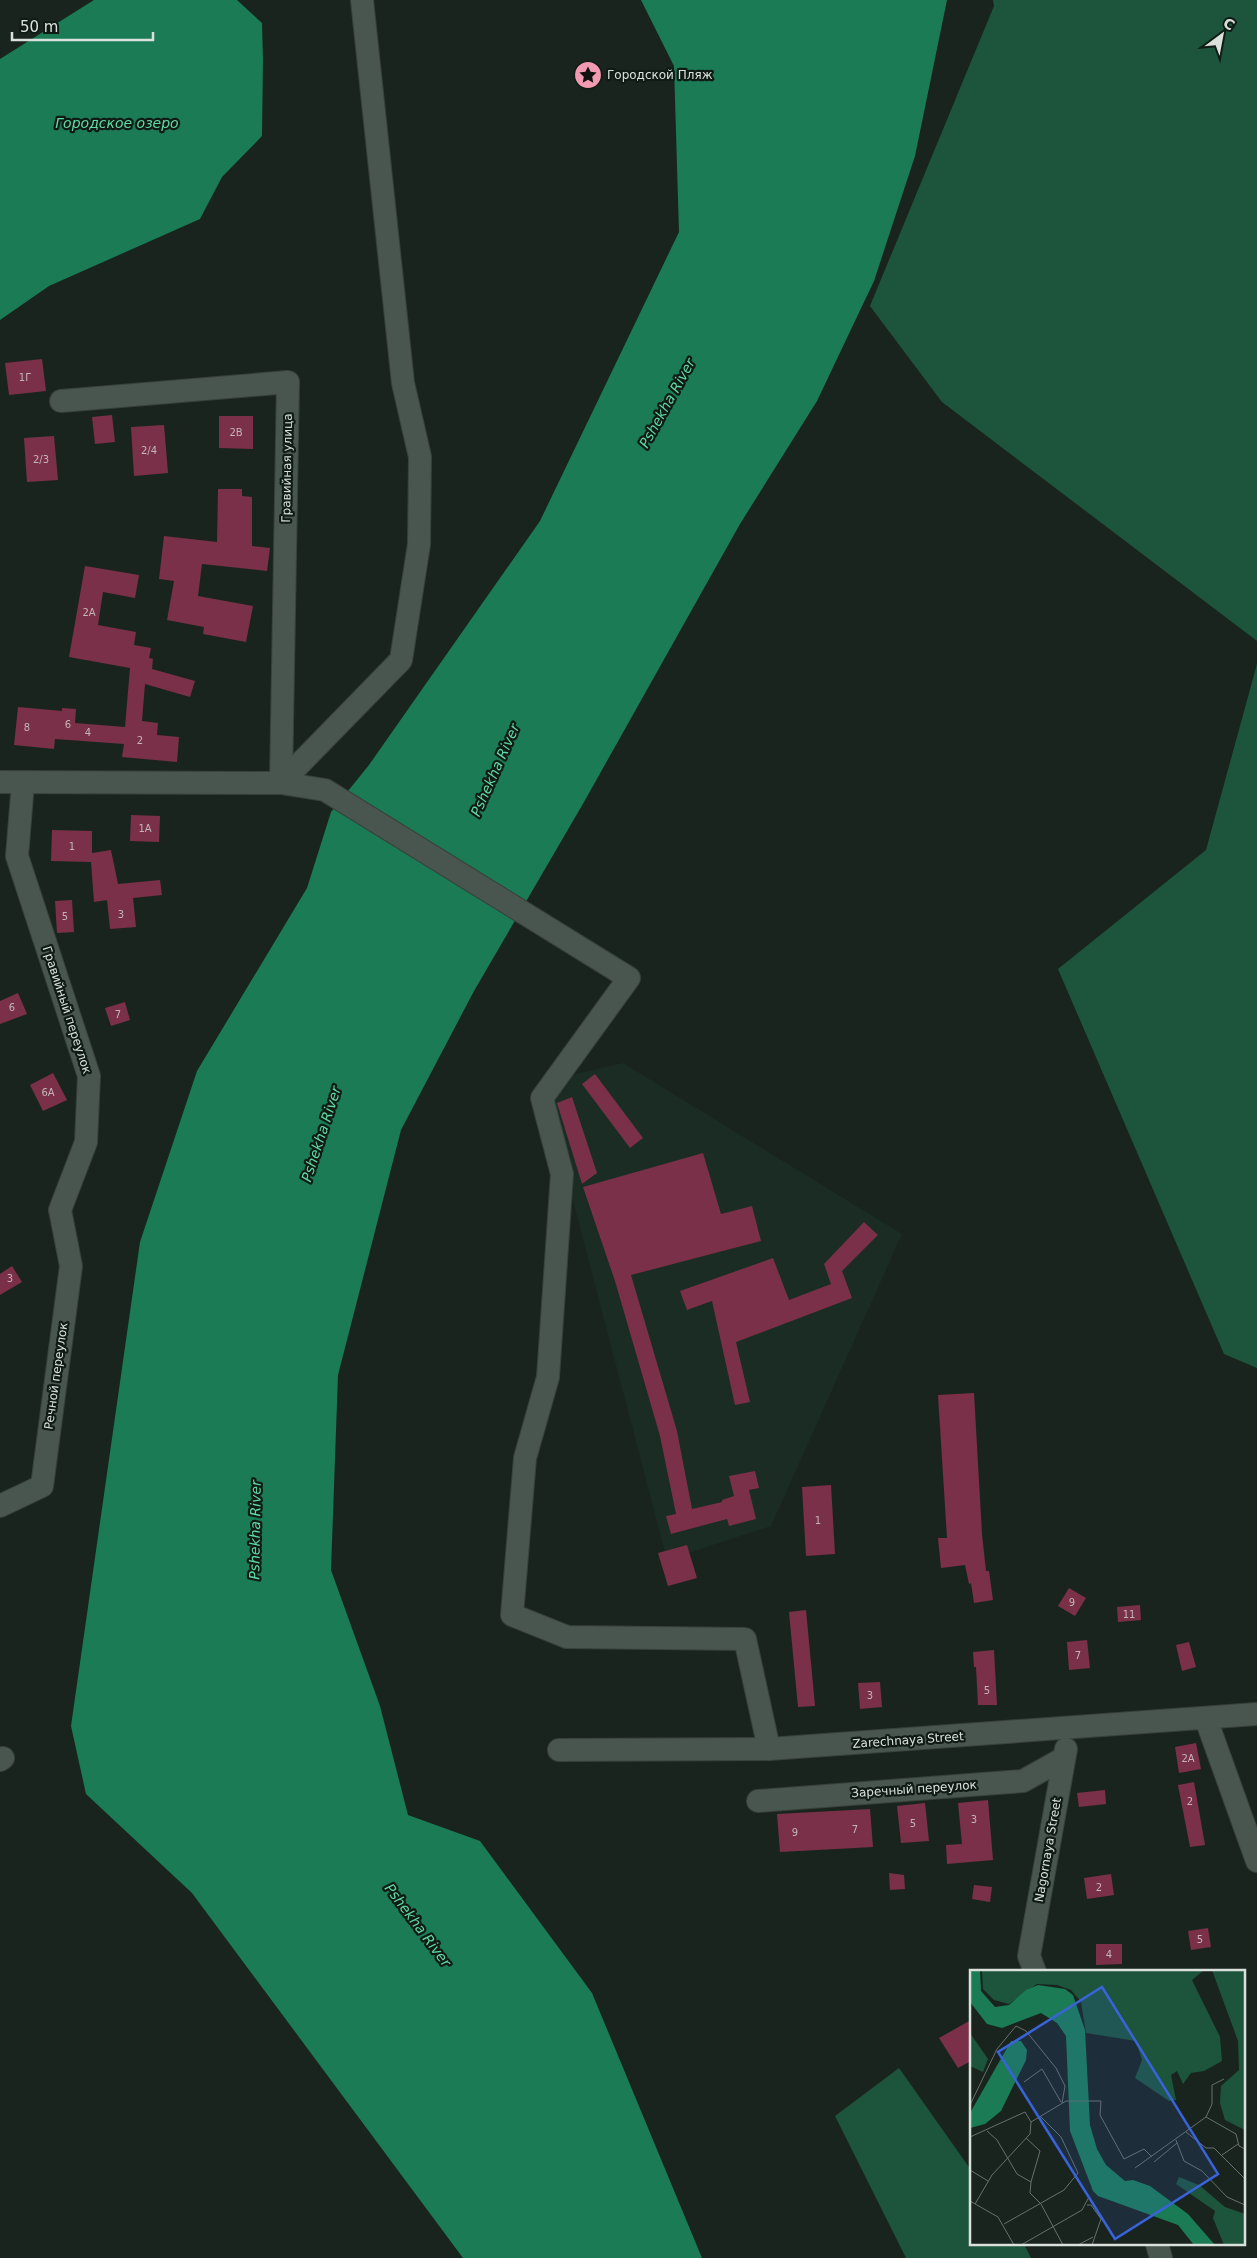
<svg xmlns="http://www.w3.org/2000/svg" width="1257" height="2258" viewBox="0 0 1257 2258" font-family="'DejaVu Sans',sans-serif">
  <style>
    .built { fill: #1a2c23 }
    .green { fill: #1d543c }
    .water { fill: #1a7b55 }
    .building { fill: #7a3048 }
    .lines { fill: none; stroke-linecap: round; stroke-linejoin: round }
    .minor-casing { stroke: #38413c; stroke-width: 24 }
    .minor { stroke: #49554f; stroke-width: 22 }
    .labels { text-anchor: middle; stroke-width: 4.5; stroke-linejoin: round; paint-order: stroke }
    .number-label { font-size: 10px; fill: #c2b5b8 }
    .poi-label { font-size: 12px; fill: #dae1dd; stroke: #101b15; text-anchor: start }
    .street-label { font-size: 12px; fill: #dae1dd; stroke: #101b15 }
    .water-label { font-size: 14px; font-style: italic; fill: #60daa3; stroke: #101b15 }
    .inset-road { fill: none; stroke: #67706b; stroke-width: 1 }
    .view { fill: #3964d9; fill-opacity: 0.15; stroke: #3964d9; stroke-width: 2.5 }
    .inset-edge { fill: none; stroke: #dae1dd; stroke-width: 2.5 }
  </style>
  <rect width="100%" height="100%" fill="#1a241f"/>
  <polygon class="built" points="623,1063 902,1234 771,1526 667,1560 542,1082"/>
  <g class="green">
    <polygon points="993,0 1257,0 1257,641 942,402 870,306 994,6"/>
    <polygon points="1257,664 1257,1368 1224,1354 1058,969 1206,850"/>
    <polygon points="899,2068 971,2170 971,2244 1024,2244 1031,2258 906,2258 835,2116"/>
  </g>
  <g class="water">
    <polygon points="94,0 237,0 262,23 263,60 262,136 222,177 200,219 49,286 0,320 0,59"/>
    <polygon points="641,0 947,0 915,156 874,281 817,401 740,524 584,802 474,991 401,1130 338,1375 331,1570 380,1706 408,1815 480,1841 592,1993 702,2258 463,2258 192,1893 86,1794 71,1726 140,1242 197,1071 307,888 331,812 369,765 540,521 679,232 674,66"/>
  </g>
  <g class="building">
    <polygon points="42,359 46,391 9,395 5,363"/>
    <polygon points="112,415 115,442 95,444 92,417"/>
    <polygon points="219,416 253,416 253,449 219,448"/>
    <polygon points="164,425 168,473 134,476 131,427"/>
    <polygon points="54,436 58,480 27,482 24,438"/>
    <polygon points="218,489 242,489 242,496 252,497 252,546 270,548 267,571 202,564 198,596 253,606 246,642 203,634 204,627 167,620 174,581 159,579 164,536 217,542"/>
    <polygon points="85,566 139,575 135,598 103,592 98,625 136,632 134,645 151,648 149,658 153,659 152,669 195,681 190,697 145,684 142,721 158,723 157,735 179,737 177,762 122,757 124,744 55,739 54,749 14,745 18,707 62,711 62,708 76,709 75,723 125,727 130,668 69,657"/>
    <polygon points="131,815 160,816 159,842 130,841"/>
    <polygon points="52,830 92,831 92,853 111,850 118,884 160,880 162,895 133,898 136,927 110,929 107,900 94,902 91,862 51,861"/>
    <polygon points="72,900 74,932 57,933 55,901"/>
    <polygon points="18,993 27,1014 0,1024 0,1001"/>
    <polygon points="125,1002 130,1020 111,1026 105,1008"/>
    <polygon points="53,1073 67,1100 43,1111 30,1085"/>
    <polygon points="595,1074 643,1138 630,1148 582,1084"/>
    <polygon points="572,1097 597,1173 582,1184 557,1103"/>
    <polygon points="703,1153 721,1214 752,1206 761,1241 631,1275 677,1431 692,1509 722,1502 722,1500 734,1496 729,1476 755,1471 759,1488 749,1490 756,1519 729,1526 727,1519 671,1534 666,1516 676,1514 660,1436 615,1281 583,1187"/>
    <polygon points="864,1222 878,1235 842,1271 852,1298 736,1342 750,1402 735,1405 712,1301 687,1310 680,1291 773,1258 789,1300 831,1284 824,1264"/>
    <polygon points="12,1266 22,1282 0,1295 0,1274"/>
    <polygon points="974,1393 982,1534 986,1571 989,1571 993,1600 974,1603 971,1583 969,1584 965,1565 941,1568 938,1538 947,1538 938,1395"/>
    <polygon points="831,1485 835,1554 806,1556 802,1487"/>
    <polygon points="687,1545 697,1578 668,1586 658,1553"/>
    <polygon points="1069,1588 1086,1598 1075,1616 1058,1606"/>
    <polygon points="1140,1605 1141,1620 1118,1622 1117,1607"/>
    <polygon points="806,1610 815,1706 798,1707 789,1612"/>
    <polygon points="1087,1640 1090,1668 1069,1670 1067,1642"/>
    <polygon points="1189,1642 1196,1667 1182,1671 1176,1645"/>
    <polygon points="994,1650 997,1705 978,1705 976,1667 974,1667 973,1652"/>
    <polygon points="880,1682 882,1707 860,1709 858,1683"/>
    <polygon points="1196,1743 1201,1769 1179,1773 1175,1747"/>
    <polygon points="1194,1782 1205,1845 1190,1847 1178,1785"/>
    <polygon points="1105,1790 1106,1804 1079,1807 1077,1793"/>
    <polygon points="988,1800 993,1860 947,1864 946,1845 962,1844 958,1803"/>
    <polygon points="925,1803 929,1841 901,1843 897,1806"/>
    <polygon points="870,1809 873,1847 780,1852 777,1814"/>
    <polygon points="889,1873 904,1875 905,1889 890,1890"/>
    <polygon points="1111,1874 1114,1895 1087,1899 1084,1878"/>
    <polygon points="974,1885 992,1887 990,1902 972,1899"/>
    <polygon points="1208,1928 1211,1947 1191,1950 1188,1931"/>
    <polygon points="1096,1944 1122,1944 1122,1964 1096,1965"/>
    <polygon points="971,2020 971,2061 958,2068 939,2038"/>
  </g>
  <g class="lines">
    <g class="minor-casing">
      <g id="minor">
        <polyline points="61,401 288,382 281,783"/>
        <polyline points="0,782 281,783 325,790 629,978 542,1098 562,1174 548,1377 525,1458 512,1615 567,1637 745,1639 769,1749"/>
        <polyline points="281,783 401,660 419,544 420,457 403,383 362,0"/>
        <polyline points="0,1506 42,1486 71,1266 60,1210 86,1142 89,1076 17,856 23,783"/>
        <polyline points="1206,1719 1257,1861"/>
        <polyline points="559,1750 769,1749 1257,1714"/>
        <polyline points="0,1760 3,1758"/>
        <polyline points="758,1801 1023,1781 1064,1758"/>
        <polyline points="1035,1972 1029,1956 1066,1749"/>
        <polyline points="1157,2244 1161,2258"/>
      </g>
    </g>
    <use href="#minor" class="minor"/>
  </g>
  <defs>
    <g id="sight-disc" transform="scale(1.4375)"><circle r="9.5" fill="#f19ab1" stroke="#101b15"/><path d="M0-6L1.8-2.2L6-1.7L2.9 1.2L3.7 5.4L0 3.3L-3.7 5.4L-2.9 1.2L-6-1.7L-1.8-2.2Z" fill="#111"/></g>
  </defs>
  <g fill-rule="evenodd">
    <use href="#sight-disc" x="588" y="75"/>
  </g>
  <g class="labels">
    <g class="number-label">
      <text x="25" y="381">1Г</text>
      <text x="236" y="436">2В</text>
      <text x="149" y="454">2/4</text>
      <text x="41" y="463">2/3</text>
      <text x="89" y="616">2А</text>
      <text x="68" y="728">6</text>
      <text x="27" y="731">8</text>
      <text x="88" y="736">4</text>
      <text x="140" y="744">2</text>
      <text x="145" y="832">1А</text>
      <text x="72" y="850">1</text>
      <text x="121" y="918">3</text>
      <text x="65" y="920">5</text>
      <text x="12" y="1011">6</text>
      <text x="118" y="1018">7</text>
      <text x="48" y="1096">6А</text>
      <text x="10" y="1282">3</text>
      <text x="818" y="1524">1</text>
      <text x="1072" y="1606">9</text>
      <text x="1129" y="1618">11</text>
      <text x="1078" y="1659">7</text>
      <text x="987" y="1694">5</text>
      <text x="870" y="1699">3</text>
      <text x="1188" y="1762">2А</text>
      <text x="1190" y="1805">2</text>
      <text x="974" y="1823">3</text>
      <text x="913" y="1827">5</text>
      <text x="855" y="1833">7</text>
      <text x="795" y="1836">9</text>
      <text x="1099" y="1891">2</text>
      <text x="1200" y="1943">5</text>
      <text x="1109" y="1958">4</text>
    </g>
    <g class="poi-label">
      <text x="607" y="79">Городской Пляж</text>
    </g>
    <g class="street-label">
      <text transform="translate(287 468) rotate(-89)" y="4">Гравийная улица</text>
      <text transform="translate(67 1010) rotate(72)" y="4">Гравийный переулок</text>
      <text transform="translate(56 1376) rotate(-82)" y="4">Речной переулок</text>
      <text transform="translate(908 1740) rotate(-4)" y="4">Zarechnaya Street</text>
      <text transform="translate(914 1789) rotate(-4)" y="4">Заречный переулок</text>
      <text transform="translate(1048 1850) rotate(-80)" y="4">Nagornaya Street</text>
    </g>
    <g class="water-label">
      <text x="117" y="128">Городское озеро</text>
      <text transform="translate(667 403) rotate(-61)" y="5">Pshekha River</text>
      <text transform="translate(495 770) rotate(-66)" y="5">Pshekha River</text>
      <text transform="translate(321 1134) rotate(-72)" y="5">Pshekha River</text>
      <text transform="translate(255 1530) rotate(-89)" y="5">Pshekha River</text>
      <text transform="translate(418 1925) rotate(53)" y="5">Pshekha River</text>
    </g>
  </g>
  <g transform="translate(970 1970)">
    <rect width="275" height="275" fill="#1a241f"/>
    <path d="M12 0H234L222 10 250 67 252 91 234 101 221 103 213 114 207 101 201 105 206 130 199 131 165 108 172 90 166 71 116 63 111 32 101 20 87 15 67 14 39 34 24 30 13 19ZM242 0H275V160L255 150 250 133 251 116 269 100 268 71ZM0 63 18 89 13 102 0 96ZM209 207 229 215 255 237 275 244V275H254L243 248 245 241 206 214Z" fill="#1d543c"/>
    <path d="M0 0H10L11 21 25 37 39 35 56 20 68 15 95 19 103 25 115 60 120 155 127 179 136 195 155 211 163 210 180 216 218 244 245 275H224L208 255 128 226 123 221 100 161 96 66 87 53 71 43 32 58 17 54 0 32ZM41 71H51L57 80 56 90 31 141 15 154 0 158V143Z" fill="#1a7b55"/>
    <path class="inset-road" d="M54 112 72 99 91 132M0 135 27 79 46 56 56 61 86 98 95 116 92 133M236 147 266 164 269 176 275 179M17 161 27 170 47 204 61 212 60 223 71 234 93 275M216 162 236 178H244L275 209M0 167 55 142 61 152M56 168 70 181 61 212M206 170 214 191 232 201 257 227 275 235M252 185 268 174M184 192 207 173M165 198 236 147 242 134V115L254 109M0 200 18 211M0 231 28 247 44 275M5 234 22 205 60 164 61 152 96 131H131L130 145 154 189 174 179 182 187M117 235H121L131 249 122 275M34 254 94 220 108 203 91 167 70 146M51 275 112 240 119 227M108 275 123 267"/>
    <path class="view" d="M132 17 248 204 145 269 28 82Z"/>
    <rect width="275" height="275" class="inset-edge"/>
  </g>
  <g transform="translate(1222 35) rotate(32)" stroke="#101b15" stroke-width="4" paint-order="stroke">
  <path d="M0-4L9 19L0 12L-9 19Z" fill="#dae1dd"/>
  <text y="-8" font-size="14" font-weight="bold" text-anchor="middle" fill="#dae1dd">С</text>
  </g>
  <path d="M12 32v8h141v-8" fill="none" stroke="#dae1dd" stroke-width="2.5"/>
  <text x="20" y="32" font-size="15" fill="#dae1dd" stroke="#101b15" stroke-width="4" paint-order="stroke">50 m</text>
</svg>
